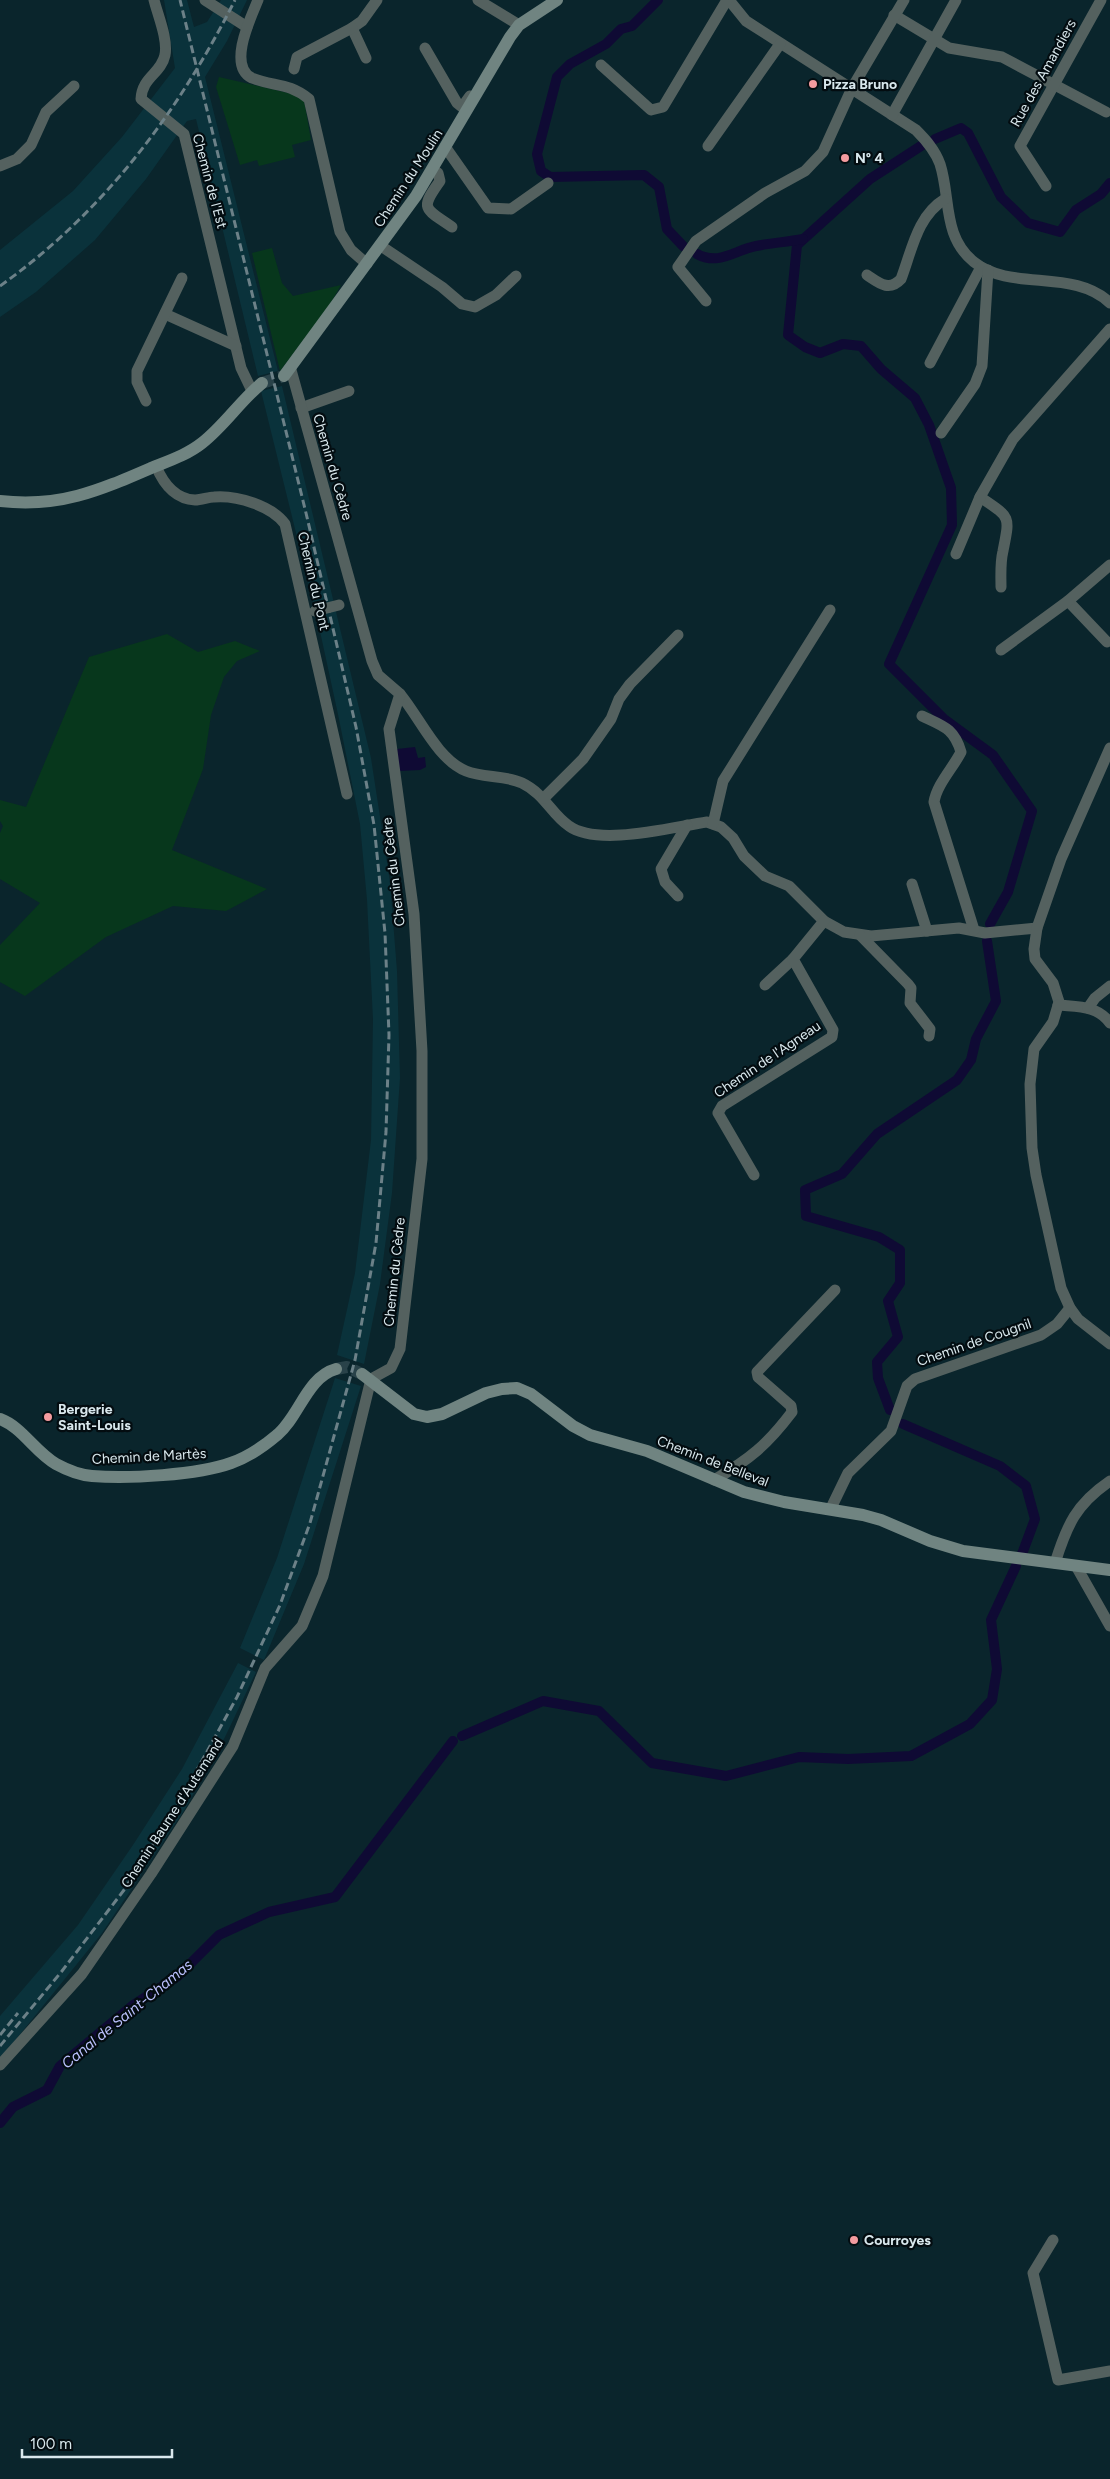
<svg xmlns="http://www.w3.org/2000/svg" width="1110" height="2479" viewBox="0 0 1110 2479" font-family="Figtree,sans-serif">
  <style>
    .built { fill: #0a323b }
    .green { fill: #07371c }
    .water { fill: #0f0a34 }
    .lines { fill: none; stroke-linecap: round; stroke-linejoin: round }
    .canal { stroke: #0f0a34; stroke-width: 10 }
    .secondary-tunnel { stroke: #294249; stroke-width: 12; stroke-dasharray: 12 6; stroke-linecap: butt }
    .street { stroke: #54615f; stroke-width: 11 }
    .secondary { stroke: #708481; stroke-width: 12 }
    .rail { stroke: #6c8188; stroke-width: 3; stroke-dasharray: 8 4; stroke-linecap: butt }
    .street-bridge { stroke: #54615f; stroke-width: 11 }
    .poi-dot { fill: #f49b9f; stroke: #030c10; stroke-width: 2 }
    .labels { text-anchor: middle; stroke-width: 4.5; stroke-linejoin: round; paint-order: stroke }
    .street-label { font-size: 14px; fill: #d9e8ed; stroke: #030c10 }
    .poi-label { font-size: 14px; font-weight: bold; fill: #d9e8ed; stroke: #030c10; text-anchor: start }
    .water-label { font-size: 15px; font-style: italic; fill: #bbc0fd; stroke: #030c10 }
  </style>
  <rect width="100%" height="100%" fill="#0a252c"/>
  <g class="built">
    <polygon points="164,0 187,0 194,27 207,22 221,0 247,0 227,41 205,77 278,371 258,376 196,119 187,121 146,179 95,240 36,292 0,317 0,250 73,191 122,137 175,68"/>
    <polygon points="282,386 371,758 390,882 397,971 400,1078 392,1193 380,1284 364,1364 337,1355 355,1273 371,1140 373,1019 367,900 360,824 339,719 318,622 261,391"/>
    <polygon points="335,1378 361,1386 304,1564 264,1660 240,1648 277,1558"/>
    <polygon points="238,1663 256,1672 225,1737 185,1809 102,1933 0,2059 0,2016 78,1925 133,1845 182,1769"/>
  </g>
  <g class="green">
    <polygon points="219,77 301,96 304,100 311,140 292,145 295,157 259,166 257,160 240,165 216,87"/>
    <polygon points="272,248 282,283 293,296 341,285 329,306 280,371 252,253"/>
    <polygon points="167,634 198,652 235,641 260,651 237,661 224,677 211,715 203,769 172,850 267,889 226,911 173,906 106,937 25,996 0,982 0,945 40,903 0,879 0,833 3,826 0,821 0,800 26,807 89,657"/>
  </g>
  <polygon class="water" points="415,747 418,758 425,757 426,767 420,770 399,771 397,749"/>
  <g class="lines">
    <g class="canal">
      <polyline points="658,0 632,26 621,29 606,44 570,64 557,77 537,154 541,171 550,177 644,175 659,187 667,229 683,246"/>
      <polyline points="935,139 961,128 968,133 1001,197 1028,223 1060,232 1076,210 1101,194 1110,183"/>
      <polyline points="924,144 870,179 797,245 788,335 805,347 820,353 843,344 861,346 881,369 915,398 929,425 951,488 952,525 889,664 944,719 993,755 1032,811 1008,892 990,924"/>
      <path d="M697 254C719 266 735 250 756 246 771 243 787 242 803 239"/>
      <polyline points="890,1410 878,1378 877,1362 898,1337 888,1301 900,1283 900,1250 879,1237 806,1216 805,1190 842,1174 877,1134 957,1080 971,1060 976,1039 996,1001 987,941"/>
      <polyline points="903,1424 1000,1466 1026,1486 1035,1519 1022,1554"/>
      <polyline points="462,1736 543,1701 599,1711 652,1763 726,1776 799,1757 848,1759 911,1756 970,1724 992,1700 997,1669 991,1620 1016,1566"/>
      <polyline points="0,2123 13,2107 47,2090 60,2066 132,2006 178,1976 219,1935 269,1912 335,1897 453,1741"/>
    </g>
    <g class="secondary-tunnel">
      <polyline points="262,383 284,376"/>
      <polyline points="336,1369 347,1367 362,1374"/>
    </g>
    <g class="street">
      <path d="M154 0C158 16 168 39 165 55 161 74 142 77 141 99L184 134 241 368 252 391"/>
      <polyline points="205,0 247,27"/>
      <path d="M258 0C251 17 227 66 252 78 274 87 288 82 309 99L340 232 351 250 367 264"/>
      <polyline points="478,0 519,25"/>
      <path d="M729 0 746 21 916 130C926 140 935 150 940 164 951 198 942 236 974 262 1011 292 1074 268 1110 303"/>
      <polyline points="894,15 949,48 1002,57 1106,112"/>
      <polyline points="425,48 457,103 462,107 470,96"/>
      <polyline points="366,58 352,28 362,21 377,0"/>
      <polyline points="601,65 651,110 663,107 727,0"/>
      <polyline points="294,69 297,57 352,28"/>
      <polyline points="892,115 956,0"/>
      <polyline points="708,146 780,44"/>
      <polyline points="446,148 488,208 511,209 548,183"/>
      <polyline points="0,166 17,159 31,145 46,112 74,86"/>
      <path d="M433 170 438 173 440 181C419 210 425 208 452 227"/>
      <polyline points="1046,186 1020,146 1101,0"/>
      <polyline points="381,246 442,287 462,304 475,307 496,295 516,276"/>
      <path d="M867 275C879 283 889 292 901 279 912 250 917 216 945 199"/>
      <polyline points="706,301 678,267 696,241 765,193 805,171 823,152 852,88 904,0"/>
      <polyline points="165,314 236,346"/>
      <polyline points="930,363 981,267"/>
      <polyline points="146,401 137,382 137,371 182,278"/>
      <polyline points="301,408 349,391"/>
      <polyline points="941,433 975,384 982,366 988,270"/>
      <path d="M156 466C163 483 175 499 195 500 202 500 208 497 214 497 237 495 272 506 285 524L347 794"/>
      <path d="M980 497C1011 518 1010 515 1003 551 1000 563 1001 576 1001 587"/>
      <polyline points="956,554 980,497 1013,439 1110,329"/>
      <polyline points="1068,601 1107,642"/>
      <polyline points="1001,650 1068,601 1110,565"/>
      <path d="M400 694C420 718 437 759 466 771 483 778 505 775 522 783 545 794 551 814 569 826 598 847 672 827 707 822L721 827 733 838 744 856 765 876 789 886 824 921 844 932 871 936 959 928 985 933 1037 928"/>
      <path d="M922 716C943 726 954 728 961 752 953 768 937 784 934 802L974 930"/>
      <polyline points="1110,748 1061,859 1037,928 1034,949 1035,959 1053,983 1059,1002 1053,1022 1034,1049 1030,1084 1032,1148 1036,1175 1061,1288 1070,1308 1078,1319 1110,1344"/>
      <polyline points="544,798 583,759 611,719 619,699 630,684 678,635"/>
      <polyline points="713,824 723,781 830,610"/>
      <polyline points="912,884 927,931"/>
      <polyline points="678,896 665,882 661,869 687,825"/>
      <polyline points="860,935 908,984 911,988 910,1003 930,1029 929,1036"/>
      <polyline points="765,985 793,959"/>
      <path d="M1058 1005C1078 1007 1097 1005 1110 1023"/>
      <polyline points="1088,1008 1095,998 1110,986"/>
      <polyline points="754,1175 718,1113 722,1106 832,1037 833,1030 793,959 824,921"/>
      <path d="M714 1480C750 1459 767 1445 792 1412L791 1406 758 1377 757 1372 835 1290"/>
      <polyline points="831,1508 848,1473 891,1431 907,1386 915,1379 1041,1335 1057,1324 1070,1308"/>
      <path d="M1055 1563C1067 1525 1076 1504 1110 1481"/>
      <polyline points="1076,1566 1110,1626"/>
      <polyline points="0,2065 82,1974 151,1874 233,1746 265,1668 302,1626 323,1576 371,1379 391,1368 400,1349 422,1159 422,1051 414,914 389,729 400,694 378,675 372,661 291,370"/>
      <polyline points="1053,2240 1033,2273 1058,2380 1110,2371"/>
    </g>
    <g class="secondary">
      <polyline points="284,376 416,196 510,37 519,25 557,0"/>
      <path d="M0 501C59 508 98 491 151 468 168 461 187 455 202 443 224 426 240 401 262 383"/>
      <polyline points="362,1374 414,1414 427,1417 442,1414 486,1393 502,1389 517,1388 531,1394 573,1426 590,1435 647,1451 744,1492 784,1502 863,1515 881,1520 930,1541 963,1551 1110,1570"/>
      <path d="M0 1419C22 1427 35 1452 56 1464 67 1470 79 1475 92 1476 128 1479 198 1475 231 1463 248 1457 263 1447 277 1435 299 1417 307 1377 336 1369"/>
    </g>
    <g class="rail">
      <path d="M0 286C104 212 178 113 235 0"/>
      <polyline points="0,2035 18,2013"/>
      <polyline points="0,2046 62,1971 124,1890 176,1808 237,1697 280,1605 310,1523 355,1360 376,1243 386,1132 389,1035 385,933 374,825 356,727 306,513 180,0"/>
    </g>
    <polyline class="street-bridge" points="315,611 339,605"/>
  </g>
  <g class="poi-dot">
    <circle cx="813" cy="84" r="5"/>
    <circle cx="845" cy="158" r="5"/>
    <circle cx="48" cy="1417" r="5"/>
    <circle cx="854" cy="2240" r="5"/>
  </g>
  <g class="labels">
    <g class="street-label">
      <text transform="translate(1043 73) rotate(-61)" y="5">Rue des Amandiers</text>
      <text transform="translate(408 178) rotate(-57)" y="5">Chemin du Moulin</text>
      <text transform="translate(210 181) rotate(75)" y="5">Chemin de l'Est</text>
      <text transform="translate(333 467) rotate(74)" y="5">Chemin du Cèdre</text>
      <text transform="translate(314 581) rotate(77)" y="5">Chemin du Pont</text>
      <text transform="translate(393 872) rotate(-97)" y="5">Chemin du Cèdre</text>
      <text transform="translate(767 1059) rotate(-34)" y="5">Chemin de l'Agneau</text>
      <text transform="translate(394 1272) rotate(-84)" y="5">Chemin du Cèdre</text>
      <text transform="translate(974 1342) rotate(-19)" y="5">Chemin de Cougnil</text>
      <text transform="translate(149 1456) rotate(-3)" y="5">Chemin de Martès</text>
      <text transform="translate(713 1461) rotate(21)" y="5">Chemin de Belleval</text>
      <text transform="translate(172 1813) rotate(-57)" y="5">Chemin Baume d'Autemand</text>
    </g>
    <g class="poi-label">
      <text x="823" y="89">Pizza Bruno</text>
      <text x="855" y="163">N° 4</text>
      <text x="58" y="1414">Bergerie<tspan x="58" dy="16">Saint-Louis</tspan></text>
      <text x="864" y="2245">Courroyes</text>
    </g>
    <g class="water-label">
      <text transform="translate(127 2014) rotate(-39)" y="5">Canal de Saint-Chamas</text>
    </g>
  </g>
  <path d="M22 2449v8h150v-8" fill="none" stroke="#d9e8ed" stroke-width="2.5"/>
  <text x="30" y="2449" font-size="15" fill="#d9e8ed" stroke="#030c10" stroke-width="4" paint-order="stroke">100 m</text>
</svg>
